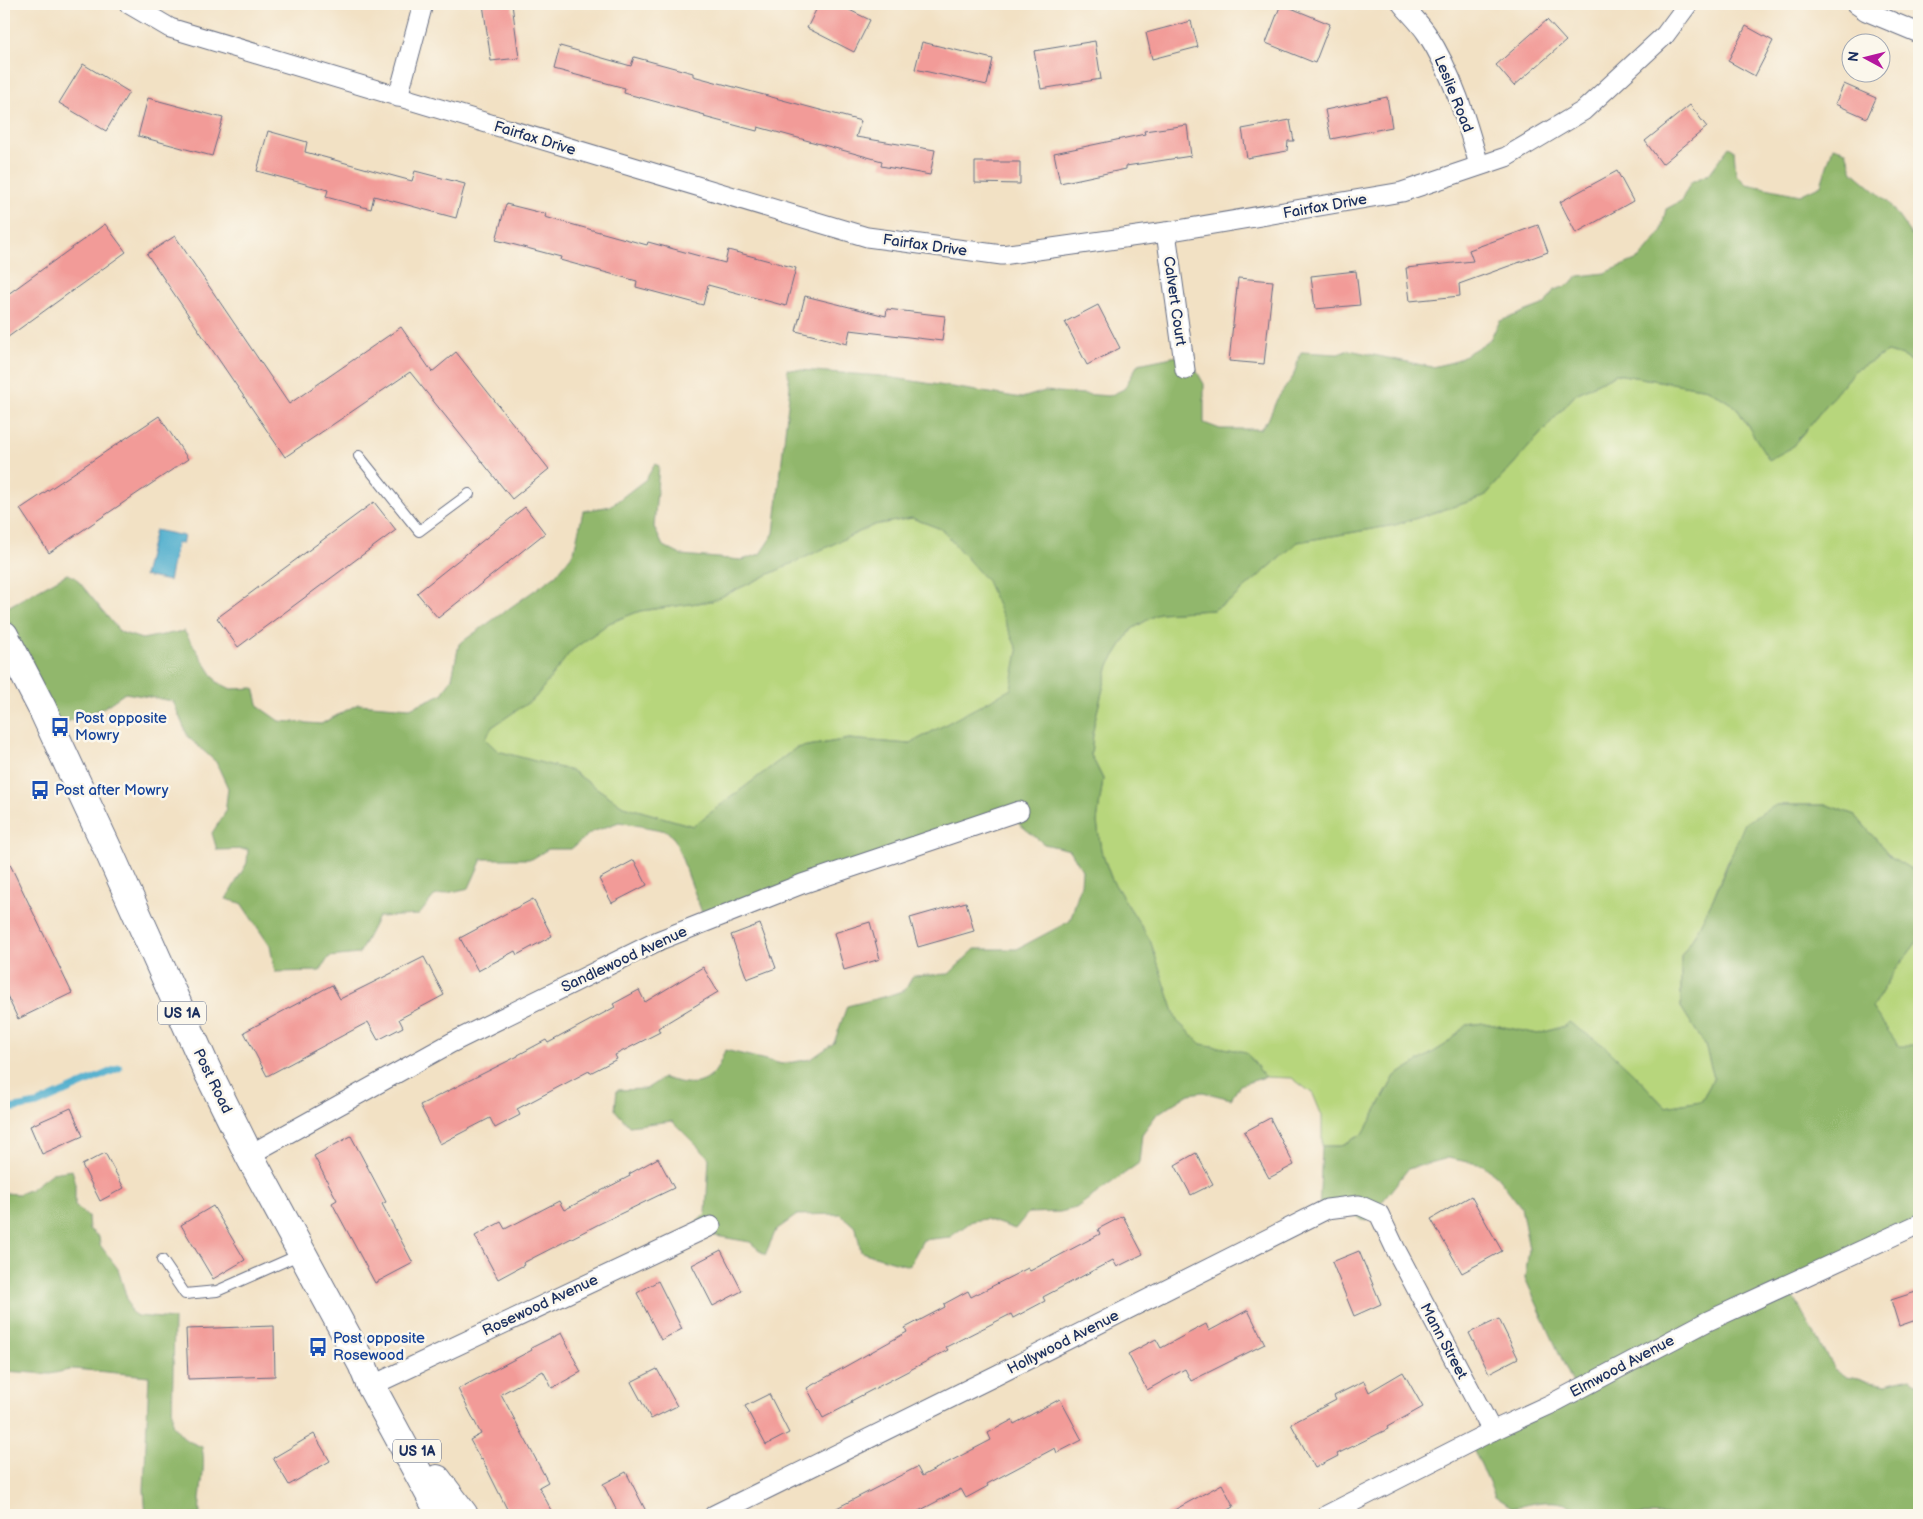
<svg xmlns="http://www.w3.org/2000/svg" width="1923" height="1519" viewBox="0 0 1923 1519" font-family="'Balsamiq Sans',sans-serif">
  <style>
    .green { fill: #b7d67c; stroke: #69826d }
    .forest { fill: #91b76c; stroke: #567365; fill-rule: evenodd }
    .water { fill: #4faecd; stroke: #356e96 }
    .lines { fill: none; stroke-linecap: round; stroke-linejoin: round }
    .stream { stroke: #4faecd; stroke-width: 7 }
    .building { fill: #f29b98 }
    .lane-casing { stroke: #666d82; stroke-width: 12 }
    .street-casing { stroke: #666d82; stroke-width: 21 }
    .primary-casing { stroke: #666d82; stroke-width: 30 }
    .lane { stroke: #fff; stroke-width: 10 }
    .street { stroke: #fff; stroke-width: 19 }
    .primary { stroke: #fff; stroke-width: 28 }
    .labels { text-anchor: middle; stroke-width: 5; stroke-linejoin: round; paint-order: stroke }
    .shield { fill: #fbf7ec; stroke: #5e6b89; stroke-width: 1 }
    .shield-label { font-size: 14px; font-weight: bold; fill: #1b2f5e }
    .street-label { font-size: 15px; fill: #1b2f5e; stroke: #fbf7ec }
    .transit-label { font-size: 15px; fill: #164399; stroke: #fbf7ec; text-anchor: start }
  </style>
  <rect width="100%" height="100%" fill="#fbf7ec"/>
  <filter id="ink" filterUnits="userSpaceOnUse"><feTurbulence type="fractalNoise" baseFrequency=".02" numOctaves="2"/><feDisplacementMap in="SourceGraphic" scale="10" xChannelSelector="R" yChannelSelector="G"/><feConvolveMatrix kernelMatrix="1 2 1 2 8 2 1 2 1" color-interpolation-filters="sRGB"/></filter>
  <filter id="wash" filterUnits="userSpaceOnUse"><feTurbulence type="fractalNoise" baseFrequency=".0096" numOctaves="4" result="noise"/><feDisplacementMap in="SourceGraphic" scale="20" xChannelSelector="R" yChannelSelector="G"/><feGaussianBlur stdDeviation="1.12" result="paint"/><feColorMatrix in="noise" values="0 0 0 0 0 0 0 0 0 0 0 0 0 0 0 0 0 1.4 0 .05"/><feComposite in="paint" operator="in"/></filter>
  <g filter="url(#wash)">
    <rect width="100%" height="100%" fill="#f2e1c4"/>
    <g class="green">
      <polygon points="1887,352 1903,356 1919,366 1919,874 1891,857 1855,815 1827,805 1776,805 1727,863 1713,899 1693,938 1681,956 1681,1007 1705,1045 1714,1078 1701,1101 1665,1107 1634,1074 1565,1026 1538,1034 1484,1023 1466,1025 1445,1045 1395,1076 1363,1134 1340,1146 1322,1146 1322,1116 1313,1094 1292,1078 1265,1077 1246,1052 1201,1044 1177,1021 1150,940 1112,880 1101,850 1097,822 1103,779 1091,755 1094,724 1109,665 1132,629 1159,613 1213,610 1231,600 1298,542 1395,525 1484,497 1576,394 1616,374 1708,389 1736,407 1769,459 1791,448 1854,371"/>
      <polygon points="912,518 941,529 988,581 1018,651 1012,689 909,744 849,739 796,748 693,826 623,806 572,771 497,751 485,739 492,727 535,698 571,651 609,623 640,611 712,601 874,525"/>
      <polygon points="1919,939 1919,1046 1899,1047 1872,1008 1892,975"/>
    </g>
    <g class="forest">
      <path d="M1729 147 1734 150 1736 174 1746 184 1800 195 1821 185 1833 147 1846 151 1853 172 1888 202 1914 239 1919 241V366L1903 356 1887 352 1854 371 1791 448 1769 460 1736 407 1708 389 1616 374 1576 394 1484 497 1395 525 1298 542 1231 600 1213 610 1159 613 1132 629 1109 665 1094 724 1091 755 1103 779 1097 822 1101 850 1112 880 1150 940 1177 1021 1201 1044 1246 1052 1265 1077 1240 1085 1231 1099 1203 1092 1189 1094 1157 1114 1142 1134 1139 1163 1076 1208 1060 1212 1028 1213 1015 1229 986 1219 972 1221 950 1237 923 1240 909 1266 861 1252 856 1228 840 1214 797 1215 776 1230 765 1255 750 1242 699 1233 692 1227 706 1213 709 1158 672 1121 629 1126 615 1110 617 1090 646 1089 663 1078C679 1082 699 1089 712 1075 718 1069 722 1058 725 1050L782 1064 811 1059 834 1043 847 1006 887 996 905 990 913 976 949 974 975 949H1017L1070 921 1081 884 1082 870 1070 850 1044 844 1008 815 704 918 675 840 667 831 619 822 590 833 571 849H548L532 859H482L469 888 434 896 419 915 378 917 359 954 329 957 320 971 275 972 270 946 241 903 226 899 247 863 248 849 217 850 212 833 225 813 228 788 216 762 188 737 173 701 125 693 103 708 49 729 4 646V609L67 574 75 577 120 632 142 639 184 631 217 682 231 689 254 688 259 707 279 721 321 724 358 704 410 708 442 694 452 678 459 644 556 575 574 552 583 511 611 506 646 479 655 464 659 466 654 527 663 546 681 555 742 560 760 554 774 533 790 386 787 369 881 376 1022 398 1045 391 1109 396 1124 389 1138 364 1187 354 1204 384V423L1220 429H1260L1268 420 1277 399 1293 377 1301 352 1338 354 1349 350 1432 367 1453 362 1489 341 1500 321 1545 304 1554 290 1567 286 1579 276 1605 273 1640 258 1661 232 1666 209 1681 201 1691 182 1709 174ZM912 518 941 529 987 581 1018 651 1011 689 909 744 849 739 796 748 693 826 623 806 572 771 498 751 485 739 492 727 535 698 571 651 609 623 640 611 712 601 874 525Z"/>
      <path d="M1776 805H1827L1855 815 1891 857 1919 874V939L1892 975 1872 1008 1899 1046H1919V1220L1787 1285 1834 1369 1846 1377 1887 1384 1909 1378 1919 1385V1515H1586C1561 1496 1542 1501 1513 1508L1495 1496 1471 1444 1574 1386 1525 1278 1529 1249 1521 1207 1497 1176 1483 1165 1448 1158 1408 1169 1367 1221 1362 1220 1342 1205 1319 1212 1322 1146H1340L1363 1134 1395 1076 1445 1045 1466 1025 1484 1023 1538 1034 1565 1026 1569 1022 1603 1045 1634 1074 1665 1107 1701 1101 1714 1078 1705 1045 1681 1007V956L1693 938 1713 899 1745 823Z"/>
      <path d="M72 1170 75 1180V1206L88 1217 89 1229 99 1237 100 1245 118 1269 131 1312 137 1316 174 1319 172 1424 186 1440 202 1447C207 1470 198 1492 200 1515H146L144 1490 149 1376 74 1369 50 1374 4 1371V1193L19 1194 31 1189 52 1173Z"/>
    </g>
    <polygon class="water" points="155,530 184,536 182,544 177,543 169,581 144,576"/>
    <g class="lines">
      <polyline class="stream" points="4,1110 37,1104 119,1068"/>
    </g>
    <g id="blocks">
      <g class="building">
        <polygon points="483,4 512,4 519,58 491,61"/>
        <polygon points="819,4 837,4 870,20 854,52 807,28"/>
        <polygon points="1281,4 1330,24 1315,63 1266,43"/>
        <polygon points="1547,20 1566,41 1514,86 1496,65"/>
        <polygon points="1191,21 1198,47 1152,59 1146,33"/>
        <polygon points="1746,26 1773,41 1755,76 1728,61"/>
        <polygon points="1095,41 1101,79 1041,89 1034,51"/>
        <polygon points="922,42 993,59 987,85 915,69"/>
        <polygon points="560,46 631,66 634,57 693,73 693,76 861,121 856,137 935,150 930,175 881,166 882,161 758,127 757,131 704,117 705,115 624,93 625,88 554,69"/>
        <polygon points="83,64 129,92 106,131 59,103"/>
        <polygon points="1844,84 1876,98 1867,118 1835,104"/>
        <polygon points="1387,97 1392,127 1331,139 1325,110"/>
        <polygon points="148,98 223,118 212,156 138,136"/>
        <polygon points="1690,105 1707,127 1662,164 1645,141"/>
        <polygon points="1290,120 1294,141 1288,141 1287,151 1247,158 1242,129"/>
        <polygon points="1187,125 1191,156 1126,166 1126,169 1060,183 1054,153 1145,134 1144,131"/>
        <polygon points="268,131 307,142 305,152 412,181 415,171 465,184 456,218 374,196 371,209 326,197 328,190 257,171"/>
        <polygon points="975,162 1020,162 1020,184 975,183"/>
        <polygon points="1617,171 1633,201 1576,233 1560,202"/>
        <polygon points="506,204 546,214 545,217 647,245 648,242 725,263 728,250 796,268 786,306 708,285 703,305 636,287 637,281 560,260 561,257 496,240"/>
        <polygon points="105,224 126,252 4,340 4,297"/>
        <polygon points="1538,225 1548,252 1459,284 1460,296 1410,301 1406,268 1473,261 1469,250"/>
        <polygon points="175,236 289,404 401,327 432,372 456,352 549,469 512,499 410,372 285,457 147,254"/>
        <polygon points="1356,271 1360,305 1315,309 1311,276"/>
        <polygon points="1238,278 1273,281 1264,364 1229,361"/>
        <polygon points="805,296 886,316 887,309 945,316 942,341 850,330 847,344 796,331"/>
        <polygon points="1098,305 1120,348 1087,365 1065,322"/>
        <polygon points="159,416 188,459 49,553 20,509"/>
        <polygon points="374,502 396,530 238,647 217,618"/>
        <polygon points="525,507 545,533 438,618 417,593"/>
        <polygon points="4,852 72,993 18,1019 4,989"/>
        <polygon points="634,860 647,885 612,903 599,879"/>
        <polygon points="533,899 552,936 517,955 515,951 478,971 460,938"/>
        <polygon points="966,902 974,931 918,947 910,918"/>
        <polygon points="870,922 880,959 844,970 834,933"/>
        <polygon points="760,924 776,968 747,979 731,935"/>
        <polygon points="424,957 444,995 399,1019 403,1027 378,1040 368,1022 267,1076 244,1032 332,985 340,999"/>
        <polygon points="703,967 718,992 658,1028 660,1032 615,1055 617,1059 590,1073 589,1071 517,1109 520,1115 495,1128 490,1118 440,1144 420,1105 518,1056 518,1055 546,1040 548,1043 615,1007 613,1004 639,990 645,1002"/>
        <polygon points="71,1108 83,1136 42,1154 30,1126"/>
        <polygon points="1270,1118 1294,1165 1269,1178 1244,1132"/>
        <polygon points="351,1136 386,1202 382,1204 413,1263 375,1283 332,1203 337,1200 314,1156"/>
        <polygon points="105,1153 124,1188 100,1201 82,1165"/>
        <polygon points="1196,1153 1213,1184 1191,1195 1175,1165"/>
        <polygon points="658,1158 674,1188 599,1224 523,1263 524,1265 498,1279 475,1236 501,1222 505,1229 559,1201 564,1210 630,1176 629,1174"/>
        <polygon points="1471,1196 1502,1251 1462,1273 1431,1219"/>
        <polygon points="213,1206 245,1260 213,1279 181,1225"/>
        <polygon points="1123,1216 1143,1254 1117,1267 1113,1260 1043,1297 1045,1301 1013,1318 1011,1314 946,1347 948,1350 851,1401 852,1403 823,1418 807,1388 907,1332 905,1328 945,1307 944,1304 968,1291 971,1297 1028,1268 1030,1271 1100,1234 1098,1229"/>
        <polygon points="721,1250 742,1291 713,1306 692,1265"/>
        <polygon points="1359,1251 1381,1304 1354,1316 1332,1262"/>
        <polygon points="658,1281 682,1329 661,1340 637,1293"/>
        <polygon points="1919,1291 1919,1319 1899,1326 1891,1300"/>
        <polygon points="1248,1310 1265,1344 1191,1381 1185,1369 1147,1390 1128,1354 1156,1339 1161,1348 1206,1324 1209,1331"/>
        <polygon points="1499,1319 1518,1358 1489,1373 1469,1333"/>
        <polygon points="274,1326 275,1376 188,1379 186,1329"/>
        <polygon points="561,1333 581,1372 552,1388 543,1371 501,1394 548,1482 539,1487 554,1515 510,1515 482,1459 481,1460 470,1440 481,1434 458,1389 532,1350 531,1348"/>
        <polygon points="657,1369 677,1406 651,1419 631,1382"/>
        <polygon points="1403,1372 1423,1407 1387,1427 1388,1429 1337,1454 1338,1456 1315,1468 1291,1424 1336,1400 1334,1396 1364,1381 1369,1392"/>
        <polygon points="769,1394 789,1433 766,1445 745,1406"/>
        <polygon points="1060,1399 1082,1440 1057,1453 1055,1448 987,1484 988,1486 966,1498 961,1489 911,1515 823,1515 917,1467 922,1476 991,1440 988,1433 1012,1420 1014,1424"/>
        <polygon points="314,1434 330,1461 289,1485 273,1458"/>
        <polygon points="626,1472 648,1515 619,1515 603,1484"/>
        <polygon points="1222,1484 1234,1507 1219,1515 1165,1515"/>
      </g>
    </g>
  </g>
  <g filter="url(#ink)">
    <use href="#blocks" fill-opacity="0" stroke="#666d82" stroke-width="1"/>
    <g class="lines">
      <g class="lane-casing">
        <g id="lane">
          <polyline points="359,456 419,531 469,494"/>
          <polyline points="162,1260 185,1294 217,1291 301,1254"/>
        </g>
      </g>
      <g class="street-casing">
        <g id="street">
          <polyline points="129,4 170,28 867,237 1002,255 1166,232 1402,192 1506,157 1583,111 1665,35 1688,4"/>
          <path d="M1402 4C1410 14 1420 23 1427 34 1453 74 1466 119 1479 165"/>
          <polyline points="1856,4 1866,11 1919,33"/>
          <polyline points="398,97 423,4"/>
          <polyline points="1166,232 1185,370"/>
          <polyline points="249,1155 451,1043 660,940 802,884 1019,811"/>
          <polyline points="371,1386 711,1226"/>
          <polyline points="714,1515 997,1375 1327,1209 1359,1205 1379,1214 1396,1250 1492,1431"/>
          <polyline points="1327,1515 1492,1431 1551,1404 1708,1321 1919,1224"/>
        </g>
      </g>
      <g class="primary-casing">
        <g id="primary">
          <polyline points="4,635 42,708 110,854 207,1070 249,1155 362,1364 371,1386 441,1515"/>
          <polyline points="437,1479 464,1515"/>
        </g>
      </g>
      <use href="#lane" class="lane"/>
      <use href="#street" class="street"/>
      <use href="#primary" class="primary"/>
    </g>
  </g>
  <defs>
    <g id="bus-bare" transform="scale(1.5)"><path d="M-5-6H5V4H4V6H2V4H-2V6H-4V4H-5ZM-3.5-4V0h7V-4ZM-3.5 1.2v1.5H-2V1.2ZM2 1.2v1.5H3.5V1.2Z" fill="#1a4fb4" stroke="#fbf7ec" stroke-width="2.5" paint-order="stroke"/></g>
  </defs>
  <g fill-rule="evenodd">
    <use href="#bus-bare" x="60" y="727"/>
    <use href="#bus-bare" x="40" y="790"/>
    <use href="#bus-bare" x="318" y="1347"/>
  </g>
  <g class="labels">
    <g class="shield">
      <rect x="158" y="1001.5" width="48" height="23" rx="4"/>
      <rect x="393" y="1439.5" width="48" height="23" rx="4"/>
    </g>
    <g class="shield-label">
      <text x="182" y="1018">US 1A</text>
      <text x="417" y="1456">US 1A</text>
    </g>
    <g class="street-label">
      <text transform="translate(1454 94) rotate(68)" y="5">Leslie Road</text>
      <text transform="translate(535 138) rotate(17)" y="5">Fairfax Drive</text>
      <text transform="translate(1325 206) rotate(-10)" y="5">Fairfax Drive</text>
      <text transform="translate(925 245) rotate(8)" y="5">Fairfax Drive</text>
      <text transform="translate(1175 301) rotate(82)" y="5">Calvert Court</text>
      <text transform="translate(624 959) rotate(-25)" y="5">Sandlewood Avenue</text>
      <text transform="translate(213 1081) rotate(64)" y="5">Post Road</text>
      <text transform="translate(540 1305) rotate(-25)" y="5">Rosewood Avenue</text>
      <text transform="translate(1444 1341) rotate(62)" y="5">Mann Street</text>
      <text transform="translate(1063 1342) rotate(-27)" y="5">Hollywood Avenue</text>
      <text transform="translate(1622 1366) rotate(-28)" y="5">Elmwood Avenue</text>
    </g>
    <g class="transit-label">
      <text x="75" y="723">Post opposite<tspan x="75" dy="17">Mowry</tspan></text>
      <text x="55" y="795">Post after Mowry</text>
      <text x="333" y="1343">Post opposite<tspan x="333" dy="17">Rosewood</tspan></text>
    </g>
  </g>
  <rect width="1923" height="1519" fill="none" stroke="#fbf7ec" stroke-width="20"/>
  <g transform="translate(1866 58) rotate(277)"><circle r="24" fill="#fbf7ec" stroke="#a1a7b3"/>
  <path d="M0-4L9 19L0 12L-9 19Z" fill="#b5179e"/>
  <text y="-8" font-size="14" font-weight="bold" text-anchor="middle" fill="#1b2f5e">N</text>
  </g>
</svg>
